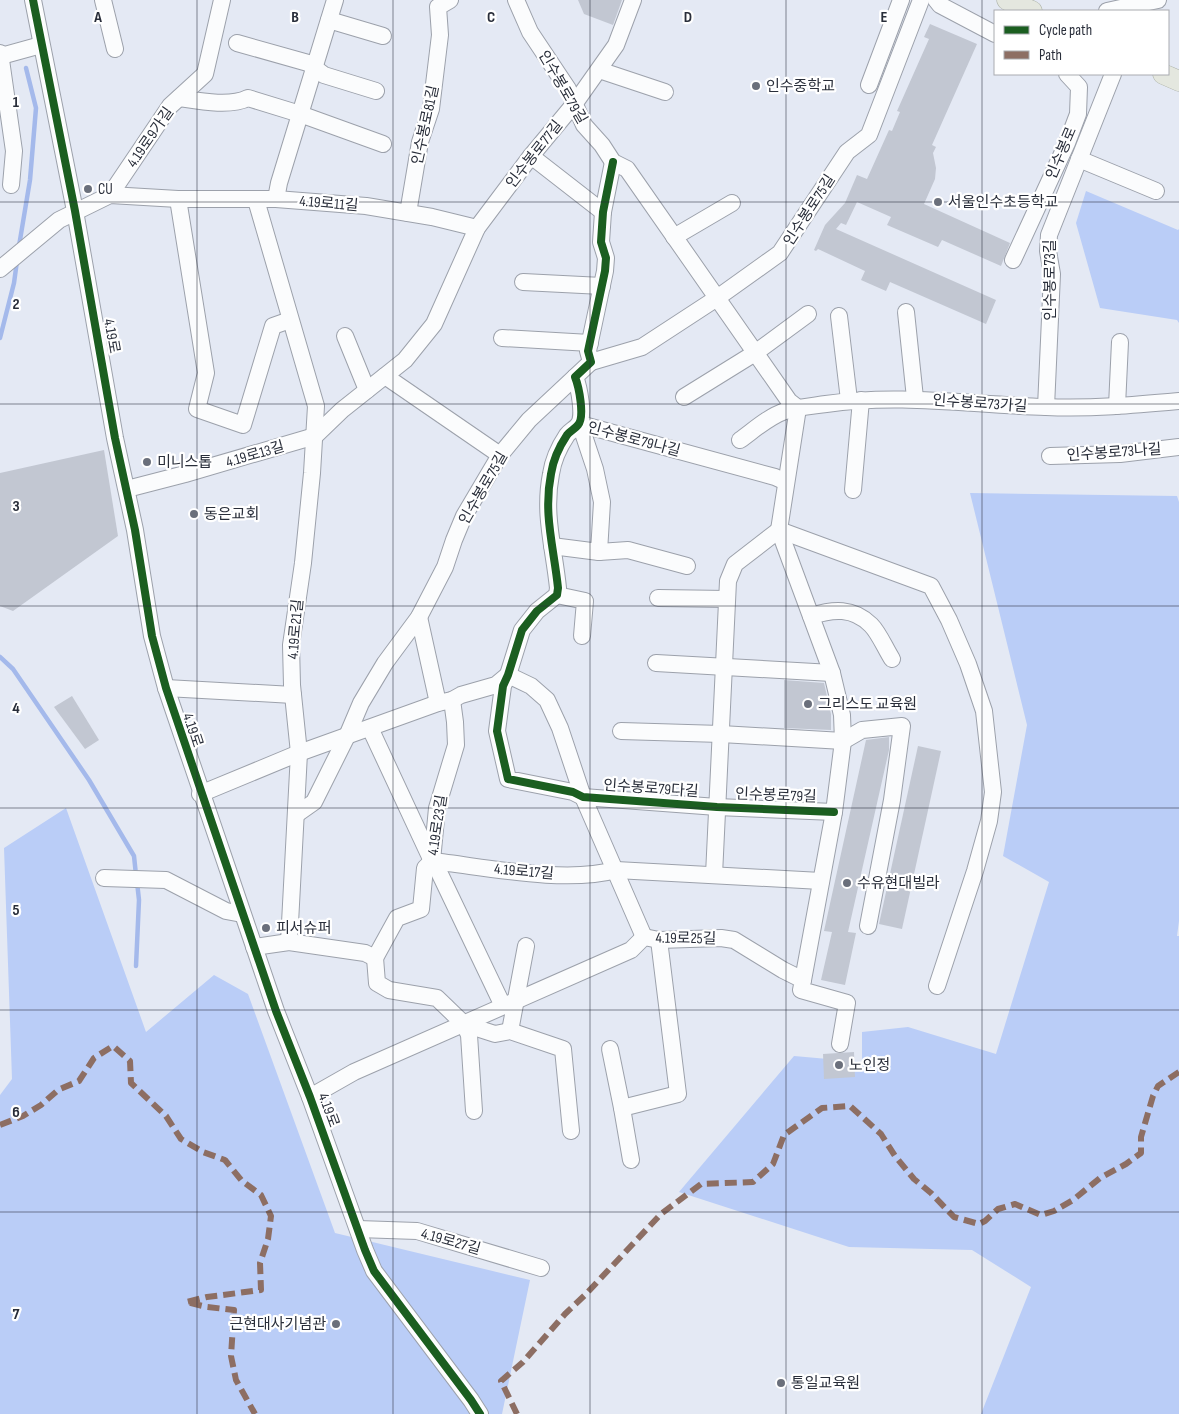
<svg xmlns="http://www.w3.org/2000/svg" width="1179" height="1414" viewBox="0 0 1179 1414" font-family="'Sofia Sans Condensed','Noto Sans KR',sans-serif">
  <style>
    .forest { fill: #bacdf7 }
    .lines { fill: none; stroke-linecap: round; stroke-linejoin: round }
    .stream { stroke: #a4b9eb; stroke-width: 4.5 }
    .building { fill: #c2c7d2 }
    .minor-casing { stroke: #9ca1ab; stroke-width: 18 }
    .major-casing { stroke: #a4aa9e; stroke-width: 21 }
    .minor { stroke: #fbfcfd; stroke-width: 16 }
    .major { stroke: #e4e7df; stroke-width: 20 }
    .quiet { stroke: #8d6e63; stroke-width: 6; stroke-dasharray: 12 6; stroke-linecap: butt }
    .cycleway-casing { stroke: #fff; stroke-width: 11 }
    .cycleway { stroke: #1b5e20; stroke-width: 8 }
    .grid { fill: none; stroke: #292e3a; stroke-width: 1; stroke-opacity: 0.55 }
    .poi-dot { fill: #6a6f7b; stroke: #fff; stroke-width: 2 }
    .labels { text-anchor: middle; stroke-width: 4.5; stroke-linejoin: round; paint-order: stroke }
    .poi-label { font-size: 15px; fill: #292e3a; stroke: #fff; text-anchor: start }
    .street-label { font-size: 15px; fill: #292e3a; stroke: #fff }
    .grid-label { font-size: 16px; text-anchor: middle; font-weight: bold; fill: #292e3a; stroke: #fff; stroke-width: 4.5; stroke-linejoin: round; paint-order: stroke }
  </style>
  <rect width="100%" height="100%" fill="#e4e9f4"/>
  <g class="forest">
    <polygon points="1086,191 1178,230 1179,229 1179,323 1177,320 1100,308 1076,223"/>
    <polygon points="970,493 1177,496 1179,502 1179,921 1177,936 1179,936 1179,1414 981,1414 1031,1287 972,1250 849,1247 679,1192 794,1056 862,1062 862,1032 908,1027 996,1054 1049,882 1003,856 1027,725"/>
    <polygon points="66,808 146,1032 214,975 248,994 335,1233 530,1280 502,1414 0,1414 0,1095 12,1079 4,848"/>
  </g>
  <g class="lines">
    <g class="stream">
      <polyline points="19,246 30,180 36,108 26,68"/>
      <polyline points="0,338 14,283 17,261"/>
      <polyline points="0,657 13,669 89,780 134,856 136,875"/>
      <polyline points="136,966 139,900 137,882"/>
    </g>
  </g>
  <g class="building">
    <polygon points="578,0 622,0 613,25 584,14"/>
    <polygon points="930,24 977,44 932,145 936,147 933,153 936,168 935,179 924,204 1010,243 1001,266 942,240 938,247 887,225 891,217 857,202 846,225 841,223 836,229 996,300 986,324 890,282 886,291 861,280 865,271 818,249 816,251 814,250 825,225 845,203 857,175 867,179 889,130 892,131 900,112 897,111 929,39 924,37"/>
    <polygon points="104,450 118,536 13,611 0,606 0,473"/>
    <polygon points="784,680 824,683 831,714 831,730 784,728"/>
    <polygon points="72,696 99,740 85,749 54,707"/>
    <polygon points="889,737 889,750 848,932 856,933 845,985 821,980 832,932 824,931 866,740"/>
    <polygon points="918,746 941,751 902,929 879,924"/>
    <polygon points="854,1052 855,1077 824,1079 823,1054"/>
  </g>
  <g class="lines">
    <g class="minor-casing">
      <g id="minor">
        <polyline points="33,0 75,211 115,438 135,530 152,636 166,688 276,1011 310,1097 365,1250 374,1271 471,1400 480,1414"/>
        <polyline points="103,0 115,49"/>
        <polyline points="516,0 530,32 568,89 584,125 602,145 613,162 627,169 789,401 798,408"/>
        <polyline points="936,0 940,5 995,34"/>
        <polyline points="1107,11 1158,0"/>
        <polyline points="329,20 383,36"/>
        <polyline points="237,43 308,63 324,75 376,91"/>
        <polyline points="0,53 14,151 11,185"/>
        <polyline points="1,56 41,45"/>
        <polyline points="599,70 665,92"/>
        <polyline points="869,85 901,0"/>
        <path d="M179 98C199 101 230 107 248 98L300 114 383 144"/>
        <polyline points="531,156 603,212"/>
        <polyline points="1079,159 1156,191"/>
        <path d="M613 162 603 212 601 242 606 258 605 271 588 351 591 362 575 377C579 387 585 417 578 425 575 429 570 431 567 435 559 447 553 460 551 474 543 514 554 548 558 588L557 595 537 611 522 630 508 675 503 686 497 731 508 779 573 792 583 797 717 807 834 812"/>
        <polyline points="110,195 170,106 205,74 222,0"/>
        <polyline points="178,199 206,373 197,409 243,425 273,326 290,320"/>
        <polyline points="276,199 279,183 335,0"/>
        <polyline points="256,200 316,406 312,473 303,563 291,645 292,685 299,753 289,942"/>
        <polyline points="408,213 420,142 431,109 440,35 438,7 450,0"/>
        <polyline points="674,237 732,203"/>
        <polyline points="1013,260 1067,143 1078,114 1079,87 1067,74"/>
        <polyline points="0,269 59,220 110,195 178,199 276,199 366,206 432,217 477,228"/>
        <polyline points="523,282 602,286"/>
        <polyline points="906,312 915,398"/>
        <polyline points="839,316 849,400"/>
        <polyline points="345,336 367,390"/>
        <polyline points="502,338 590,343"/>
        <polyline points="591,362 642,347 717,298 780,253 847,152 869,135 921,0"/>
        <polyline points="385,376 500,455"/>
        <polyline points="684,397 755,353 808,314"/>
        <polyline points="1117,406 1120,342"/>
        <polyline points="1046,407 1052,274 1048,251 1049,235 1113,74"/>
        <polyline points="798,408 779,530 832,673 842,715 843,741 834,812 803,980"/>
        <polyline points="580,424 775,477 786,482"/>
        <polyline points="580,424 595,469 602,502 599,552"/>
        <path d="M740 440C754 430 768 417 785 411 798 407 812 406 826 404 900 393 972 405 1046 407 1090 409 1135 405 1179 401"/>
        <polyline points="1050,456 1120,454 1179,447"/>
        <polyline points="127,489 185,474 315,436 342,410 405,360 434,324 477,228 531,156 575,103 616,45 633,0"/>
        <polyline points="853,490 861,400"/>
        <polyline points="552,546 599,552 628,550 687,566"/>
        <polyline points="557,595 585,601 582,636"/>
        <polyline points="658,598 727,599"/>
        <path d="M811 616C833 609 853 607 871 625 879 633 885 648 892 659"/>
        <polyline points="419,617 438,703"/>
        <polyline points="656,663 832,673"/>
        <polyline points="166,688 293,695"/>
        <polyline points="370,728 432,861 438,870 503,1006"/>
        <polyline points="621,731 721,734 843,741 862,730 902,726 892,800 868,926"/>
        <polyline points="200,794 299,753 438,703 452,700 461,695 496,685 508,675 531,686 547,700 560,728 583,797 644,937"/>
        <polyline points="297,814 314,802 347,736 361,703 385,663 419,617 445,567 454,540 464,516 500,455 529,420 575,377"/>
        <path d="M432 861C486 867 564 884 616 870L821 881"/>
        <polyline points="714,875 728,581 735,564 779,530 931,586 949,620 968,664 984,711 993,792 989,821 975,871 937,986"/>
        <polyline points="104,878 166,880 226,911 242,914"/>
        <polyline points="254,947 289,942 365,953 375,958 397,918 421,909 425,868 432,861 437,808 456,745 455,722 452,700"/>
        <polyline points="375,958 377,983 389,990 437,998 464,1024 469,1035 474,1111"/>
        <polyline points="464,1024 495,1034 510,1031 563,1049 571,1131"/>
        <polyline points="510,1031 526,946"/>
        <polyline points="610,1049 622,1108"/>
        <polyline points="310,1097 354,1072 631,950 644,937 659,940 721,938 734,940 783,970 803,980 801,990 847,1003 840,1044"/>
        <polyline points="631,1160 622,1108 678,1094 659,940"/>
        <polyline points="358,1229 417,1231 541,1268"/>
      </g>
    </g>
    <g class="major-casing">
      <g id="major">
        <polyline points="1007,0 1032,11"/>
        <polyline points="1163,74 1179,81"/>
      </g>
    </g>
    <use href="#minor" class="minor"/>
    <use href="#major" class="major"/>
    <g class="quiet">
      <polyline points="0,1125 23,1116 41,1105 58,1090 79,1081 94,1058 113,1046 130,1061 131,1083 166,1116 181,1139 203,1152 225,1160 242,1181 261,1195 271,1216 268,1239 260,1263 261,1290 207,1297 186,1302 207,1307 234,1310 231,1356 236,1380 255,1414"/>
      <polyline points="517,1414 501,1381 523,1362 565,1314 585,1295 661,1214 701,1184 753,1182 773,1164 784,1135 822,1108 850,1106 881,1134 895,1156 914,1179 931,1193 954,1217 979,1224 985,1221 998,1209 1015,1204 1041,1215 1054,1211 1073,1200 1100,1178 1126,1164 1141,1153 1141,1137 1153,1096 1158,1086 1179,1072"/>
    </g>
    <g class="cycleway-casing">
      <g id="cycleway">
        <polyline points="33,0 75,211 115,438 135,530 152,636 166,688 276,1011 310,1097 365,1250 374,1271 471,1400 480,1414"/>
        <path d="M613 162 603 212 601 242 606 258 605 271 588 351 591 362 575 377C579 387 585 417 578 425 575 429 570 431 567 435 559 447 553 460 551 474 543 514 554 548 558 588L557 595 537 611 522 630 508 675 503 686 497 731 508 779 573 792 583 797 717 807 834 812"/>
      </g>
    </g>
    <use href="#cycleway" class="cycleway"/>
  </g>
  <path class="grid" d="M197 0V1414M393 0V1414M590 0V1414M786 0V1414M982 0V1414M0 202H1179M0 404H1179M0 606H1179M0 808H1179M0 1010H1179M0 1212H1179"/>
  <g class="poi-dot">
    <circle cx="756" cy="86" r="5"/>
    <circle cx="88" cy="189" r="5"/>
    <circle cx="938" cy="202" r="5"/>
    <circle cx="147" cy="462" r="5"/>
    <circle cx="194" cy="514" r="5"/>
    <circle cx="808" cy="704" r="5"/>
    <circle cx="847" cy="883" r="5"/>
    <circle cx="266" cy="928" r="5"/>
    <circle cx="839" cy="1065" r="5"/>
    <circle cx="336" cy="1324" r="5"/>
    <circle cx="781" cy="1383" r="5"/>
  </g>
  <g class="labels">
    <g class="poi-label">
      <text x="766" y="91">인수중학교</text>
      <text x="98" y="194">CU</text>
      <text x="948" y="207">서울인수초등학교</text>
      <text x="157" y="467">미니스톱</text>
      <text x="204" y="519">동은교회</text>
      <text x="818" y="709">그리스도 교육원</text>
      <text x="857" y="888">수유현대빌라</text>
      <text x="276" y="933">피서슈퍼</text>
      <text x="849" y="1070">노인정</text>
      <text x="326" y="1329" text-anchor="end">근현대사기념관</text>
      <text x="791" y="1388">통일교육원</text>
    </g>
    <g class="street-label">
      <text transform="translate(563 87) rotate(60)" y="5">인수봉로79길</text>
      <text transform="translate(425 125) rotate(-78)" y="5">인수봉로81길</text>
      <text transform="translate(150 137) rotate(-55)" y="5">4.19로9가길</text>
      <text transform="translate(1061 153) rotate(-67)" y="5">인수봉로</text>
      <text transform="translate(534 154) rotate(-52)" y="5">인수봉로77길</text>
      <text transform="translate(329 203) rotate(5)" y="5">4.19로11길</text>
      <text transform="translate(809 210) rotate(-57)" y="5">인수봉로75길</text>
      <text transform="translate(1050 280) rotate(-90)" y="5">인수봉로73길</text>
      <text transform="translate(112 336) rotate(80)" y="5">4.19로</text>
      <text transform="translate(980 403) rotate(4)" y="5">인수봉로73가길</text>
      <text transform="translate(634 439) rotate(15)" y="5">인수봉로79나길</text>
      <text transform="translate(1114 452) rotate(-4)" y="5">인수봉로73나길</text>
      <text transform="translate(255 454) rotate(-16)" y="5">4.19로13길</text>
      <text transform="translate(483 488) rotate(-60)" y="5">인수봉로75길</text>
      <text transform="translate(295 629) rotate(-85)" y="5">4.19로21길</text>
      <text transform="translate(193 730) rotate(72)" y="5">4.19로</text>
      <text transform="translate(651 788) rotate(4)" y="5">인수봉로79다길</text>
      <text transform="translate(776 795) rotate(2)" y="5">인수봉로79길</text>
      <text transform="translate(437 825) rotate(-81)" y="5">4.19로23길</text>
      <text transform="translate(524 871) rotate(5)" y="5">4.19로17길</text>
      <text transform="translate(686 938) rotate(1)" y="5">4.19로25길</text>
      <text transform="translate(329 1110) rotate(70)" y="5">4.19로</text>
      <text transform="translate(451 1241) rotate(16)" y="5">4.19로27길</text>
    </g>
  </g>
  <g class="grid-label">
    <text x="98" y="22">A</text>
    <text x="295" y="22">B</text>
    <text x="491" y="22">C</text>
    <text x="688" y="22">D</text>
    <text x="884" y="22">E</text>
    <text x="16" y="107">1</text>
    <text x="16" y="309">2</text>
    <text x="16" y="511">3</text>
    <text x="16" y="713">4</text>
    <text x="16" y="915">5</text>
    <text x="16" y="1117">6</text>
    <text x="16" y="1319">7</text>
  </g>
  <rect x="994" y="10" width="175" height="65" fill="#ffffff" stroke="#a9abb0"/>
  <rect x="1004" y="26" width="25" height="8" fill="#1b5e20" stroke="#a9abb0"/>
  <text x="1039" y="35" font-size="15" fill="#292e3a">Cycle path</text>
  <rect x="1004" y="51" width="25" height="8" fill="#8d6e63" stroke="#a9abb0"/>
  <text x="1039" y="60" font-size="15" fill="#292e3a">Path</text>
</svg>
